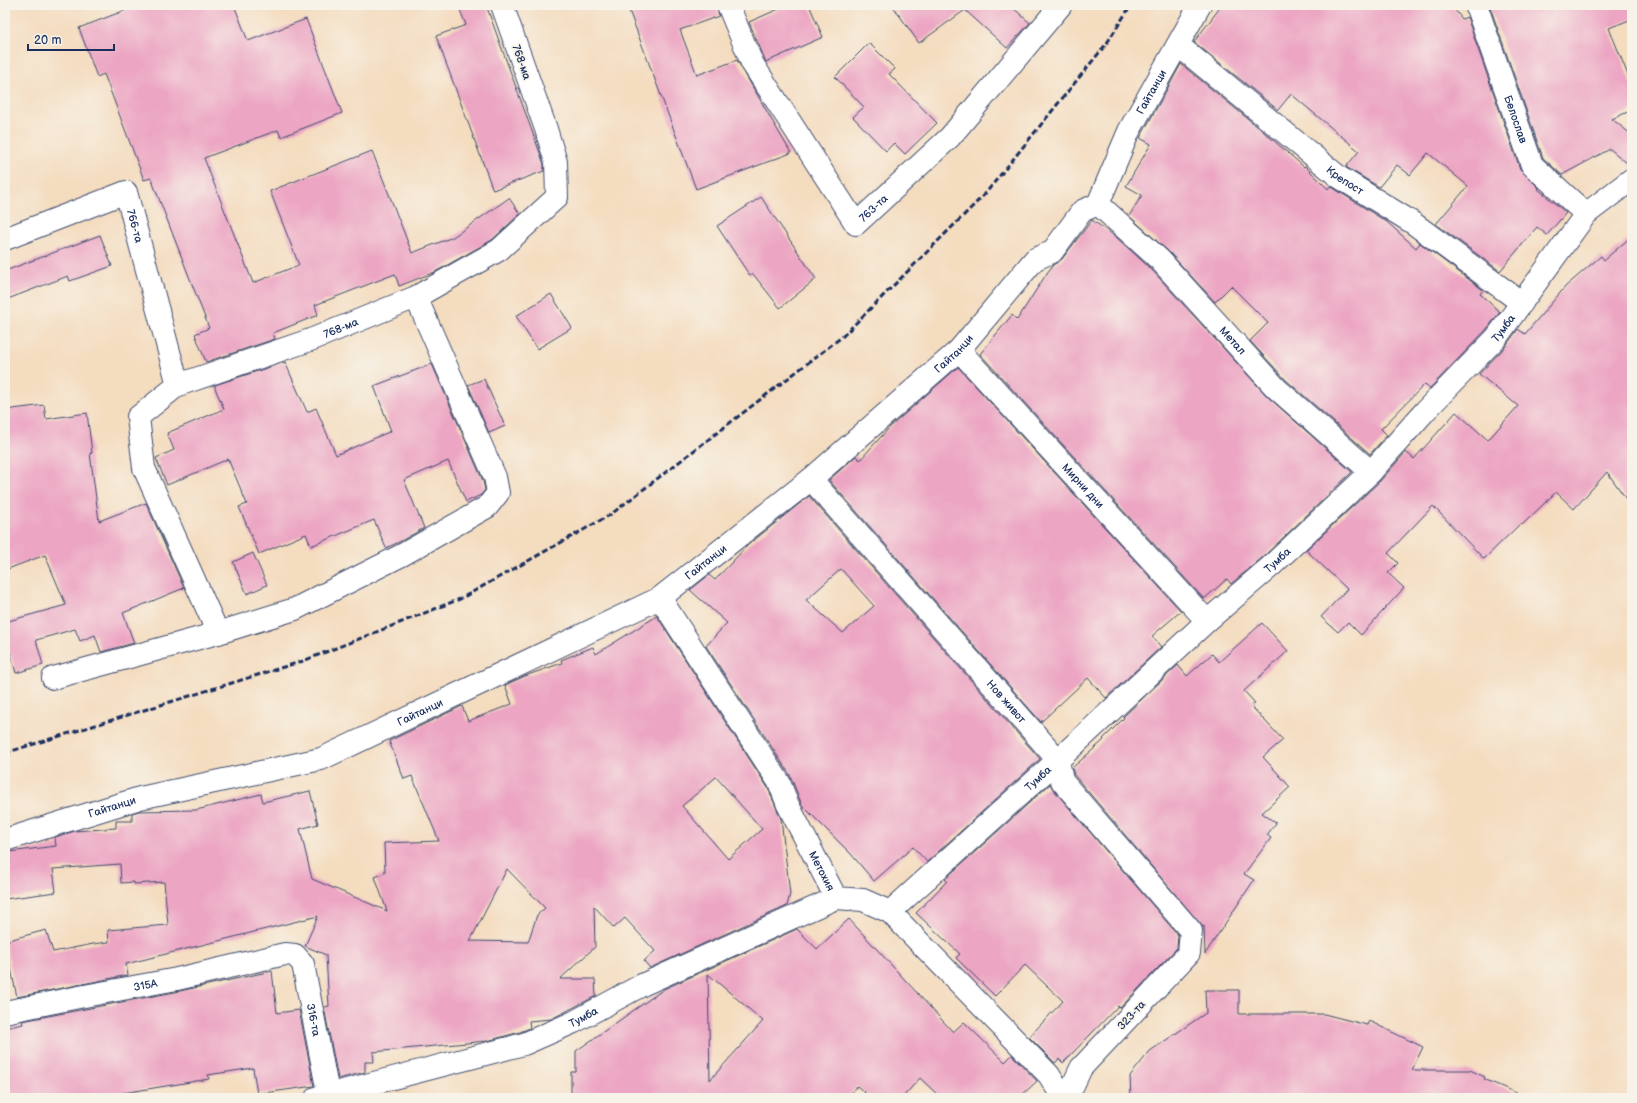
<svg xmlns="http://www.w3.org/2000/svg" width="1637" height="1103" viewBox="0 0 1637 1103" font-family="'Balsamiq Sans',sans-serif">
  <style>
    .building { fill: #eca5c3; fill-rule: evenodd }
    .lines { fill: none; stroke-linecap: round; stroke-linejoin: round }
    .minor-casing { stroke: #3c496d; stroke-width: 24 }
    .tertiary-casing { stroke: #3c496d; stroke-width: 24 }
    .minor { stroke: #fff; stroke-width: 22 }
    .tertiary { stroke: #fff; stroke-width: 22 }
    .rail { stroke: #1b2f5e; stroke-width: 3; stroke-dasharray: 6 3; stroke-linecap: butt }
    .labels { text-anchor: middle; stroke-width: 3.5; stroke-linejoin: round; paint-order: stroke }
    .street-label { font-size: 11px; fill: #1b2f5e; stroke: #f7f3e8 }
  </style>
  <rect width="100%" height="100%" fill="#f7f3e8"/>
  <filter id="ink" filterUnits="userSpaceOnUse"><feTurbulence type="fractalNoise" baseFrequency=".025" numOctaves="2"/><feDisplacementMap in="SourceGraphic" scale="8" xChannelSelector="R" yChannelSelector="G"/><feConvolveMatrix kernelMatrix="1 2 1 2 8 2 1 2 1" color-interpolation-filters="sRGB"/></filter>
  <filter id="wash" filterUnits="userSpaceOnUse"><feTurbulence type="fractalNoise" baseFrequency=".012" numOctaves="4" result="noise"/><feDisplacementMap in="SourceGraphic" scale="16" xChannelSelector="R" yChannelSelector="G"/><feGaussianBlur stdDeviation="0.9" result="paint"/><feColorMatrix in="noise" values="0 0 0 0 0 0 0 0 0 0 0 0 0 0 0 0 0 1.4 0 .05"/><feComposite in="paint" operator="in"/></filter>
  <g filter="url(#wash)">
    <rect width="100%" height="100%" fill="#f4dcbf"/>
    <g id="blocks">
      <g class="building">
        <polygon points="139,5 234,5 248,41 306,19 342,113 281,137 278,130 204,158 253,283 299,265 270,191 372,151 412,253 453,237 509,198 520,214 492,240 435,272 399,286 395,274 315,305 318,315 273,333 275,339 206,362 195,334 209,328 151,178 144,180 104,74 97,77 79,28"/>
        <polygon points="458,5 486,5 544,164 544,171 493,190 436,36 466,25"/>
        <polygon points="627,5 716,5 719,16 680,30 697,75 737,60 791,153 696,189"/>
        <polygon points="788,5 809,5 823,37 766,62 749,22"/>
        <polygon points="892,5 1010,5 1030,23 1007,48 965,10 919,43"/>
        <polygon points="1222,5 1451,5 1462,19 1467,17 1520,169 1539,188 1538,189 1566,213 1547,235 1537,227 1500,271 1436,224 1468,186 1428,153 1410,175 1397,165 1379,187 1346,167 1359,151 1291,94 1278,110 1194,42"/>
        <polygon points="1495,5 1632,5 1632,19 1609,28 1632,85 1632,110 1612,119 1632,135 1632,167 1610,149 1562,175 1543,158 1490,7"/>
        <polygon points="869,43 895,69 889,74 937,123 905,154 894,143 886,151 853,117 864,107 835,77"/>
        <polygon points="1181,64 1264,132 1304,167 1305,166 1328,189 1330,186 1387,222 1416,248 1420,243 1483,290 1480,294 1500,312 1486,330 1430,388 1425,384 1381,429 1387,435 1370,454 1285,379 1250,341 1268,323 1231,286 1215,302 1169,252 1129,216 1142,195 1126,186 1151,144 1140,138"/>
        <polygon points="761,197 816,279 780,308 753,274 750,276 717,226"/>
        <polygon points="1092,220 1116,237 1151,269 1267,396 1352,472 1262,558 1231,584 1227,579 1204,599 980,354 1012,315 1017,320 1047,273 1053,265 1062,259"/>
        <polygon points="100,235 112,266 70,281 68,276 5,300 5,271"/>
        <polygon points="1632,236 1632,507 1607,472 1574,509 1556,492 1522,525 1520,524 1484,559 1433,506 1388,553 1398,563 1388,573 1404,588 1361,635 1348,622 1338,632 1321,617 1347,589 1306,550 1380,481 1406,452 1414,459 1456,412 1488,440 1518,406 1479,374 1505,347 1518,329 1525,334 1566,286 1601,256 1604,260"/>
        <polygon points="551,294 572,328 537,349 516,316"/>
        <polygon points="285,362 307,412 316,408 336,455 391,431 374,386 432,364 483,481 485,490 481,495 466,502 448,461 404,480 424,528 399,542 386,548 374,520 311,546 306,534 259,554 239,507 247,504 228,459 167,485 156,458 174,450 167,433 224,409 215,388 215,385"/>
        <polygon points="958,367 1181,611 1152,636 1161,647 1106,698 1088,678 1041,722 829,480 856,456 860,460 890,427"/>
        <polygon points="484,379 505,426 489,433 468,385"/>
        <polygon points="44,405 46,419 87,413 92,453 90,453 99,521 146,503 184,588 123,613 134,643 101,652 95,635 80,641 75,629 36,640 43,665 16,673 5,634 5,622 66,605 45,555 5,570 5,508 8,507 5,484 5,410"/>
        <path d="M809 496 1040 759 927 862 913 847 874 881 851 854 802 805 790 775 706 646 727 623 690 590 709 575 715 580 748 545ZM841 569 874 606 843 633 806 600Z"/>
        <polygon points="253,553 267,585 247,594 233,562"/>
        <path d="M657 616 768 788 781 819 790 894 787 906 650 968 644 961 655 951 625 918 614 928 594 906 595 947 560 979H595L596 996 551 1019 529 1021 530 1028 520 1032 487 1041 373 1052 374 1062H365V1072L338 1079 324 1007 329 1006 326 955 305 946 318 916 126 964 128 975 17 997 5 941 46 930 53 952 93 944 109 942 108 930 168 925 164 882 134 884V882L121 883 120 864 53 869 56 892 5 899V865L10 864 9 852 56 846 55 837 75 831 116 828V821H132V813L139 811 196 810 261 794 263 802 310 791 318 824 300 829 312 879 387 911 375 877 385 873 384 843 439 841 412 776 404 779 389 741 462 706 468 721 512 704 505 685 525 676 562 663 561 660 593 647 596 654ZM716 777 762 829 728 859 682 806ZM507 869 545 908 537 915 528 942 470 941Z"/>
        <polygon points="1262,623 1288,651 1244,691 1255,703 1251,706 1283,740 1263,757 1290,787 1262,813 1276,823 1267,835 1271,838 1244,874 1254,880 1205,954 1204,926 1203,927 1074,775 1072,768 1104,740 1103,739 1124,718 1123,717 1178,665 1187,676 1212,654 1219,662"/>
        <polygon points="1050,784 1053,789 1178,935 1177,948 1120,1008 1118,1006 1063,1063 1059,1059 1055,1063 1029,1037 1063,1001 1025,965 995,996 956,958 960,954 916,913 947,881 945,879"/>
        <path d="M849 919 953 1032 964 1022 1005 1062 1012 1055 1037 1081 1019 1098H941L920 1078 902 1098H871L857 1086 848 1098H571V1072H576V1051L664 989 797 929 817 949ZM708 974 763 1021 710 1080Z"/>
        <polygon points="272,971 277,1013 299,1010 314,1086 257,1094 253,1068 208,1075 209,1079 123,1093 125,1098 5,1098 5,1028 23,1024 22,1021 180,991"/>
        <polygon points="1205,990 1239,990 1239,1014 1324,1014 1367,1025 1369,1021 1423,1047 1412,1070 1470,1070 1485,1077 1484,1079 1528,1098 1131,1098 1130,1076 1150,1051 1206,1013"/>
      </g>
    </g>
  </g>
  <g filter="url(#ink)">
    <use href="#blocks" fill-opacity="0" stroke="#3c496d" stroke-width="1"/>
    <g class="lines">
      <g class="minor-casing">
        <g id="minor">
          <path id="s1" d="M728 5 752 63 856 224 950 137 1061 5"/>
          <path id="s2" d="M1476 5 1532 165 1586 214"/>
          <path id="s3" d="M1178 45 1339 177 1413 223 1522 303"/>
          <path id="s4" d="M1098 204 1160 260 1276 388 1371 472"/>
          <path id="s5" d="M5 239 126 192 178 385"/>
          <path id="s6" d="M959 350 1207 621"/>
          <path id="s7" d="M811 479 1058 760 1062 781 1191 931 1189 953 1081 1068 1067 1098"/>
          <path id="s8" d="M660 598 779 782 788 805 836 898 863 900 890 912"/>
          <path id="s9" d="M218 633 144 468 138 417 178 385 313 339 416 297 499 250 557 197 556 162 546 129 502 5"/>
          <polyline points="53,678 218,633 295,609 402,555 487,507 498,493 495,477 416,297"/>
          <path id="s10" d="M5 840 140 798 321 759 660 598 811 479 959 350 1035 259 1052 252 1082 211 1098 204 1129 131 1200 5"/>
          <path id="s11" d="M5 1012 79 997 177 979 285 954 295 955 303 964 329 1098"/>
          <path id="s12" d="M316 1098 524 1044 574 1022 642 985 836 898"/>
        </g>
      </g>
      <g class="tertiary-casing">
        <g id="tertiary">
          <path id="s13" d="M1063 1098 1049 1075 890 912 1058 760 1207 621 1270 567 1371 472 1426 410 1496 338 1586 214 1632 179"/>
        </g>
      </g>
      <use href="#minor" class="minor"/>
      <use href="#tertiary" class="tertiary"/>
      <polyline class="rail" points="5,753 303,661 460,599 610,515 843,336 985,194 1107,43 1131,5"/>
    </g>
  </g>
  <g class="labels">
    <g class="street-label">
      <text transform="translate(522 62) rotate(71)" y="4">768-ма</text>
      <text dy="4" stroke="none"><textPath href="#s10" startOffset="1420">Гайтанци</textPath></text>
      <text dy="4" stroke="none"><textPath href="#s2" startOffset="121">Белослав</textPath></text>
      <text dy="4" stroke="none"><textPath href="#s3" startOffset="215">Крепост</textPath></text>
      <text dy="4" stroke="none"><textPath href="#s1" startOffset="278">763-та</textPath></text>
      <text dy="4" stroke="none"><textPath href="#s5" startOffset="165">766-та</textPath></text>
      <text dy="4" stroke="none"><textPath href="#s9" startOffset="456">768-ма</textPath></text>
      <text dy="4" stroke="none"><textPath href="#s13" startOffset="1102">Тумба</textPath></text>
      <text dy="4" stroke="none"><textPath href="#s4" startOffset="192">Метал</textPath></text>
      <text dy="4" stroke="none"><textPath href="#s10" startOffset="1084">Гайтанци</textPath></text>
      <text dy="4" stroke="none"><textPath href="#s6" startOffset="184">Мирни дни</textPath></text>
      <text dy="4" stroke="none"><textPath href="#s13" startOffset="778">Тумба</textPath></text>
      <text dy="4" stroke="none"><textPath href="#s10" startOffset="760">Гайтанци</textPath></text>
      <text dy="4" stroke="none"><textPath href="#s7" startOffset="296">Нов живот</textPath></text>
      <text dy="4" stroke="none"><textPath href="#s10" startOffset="436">Гайтанци</textPath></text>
      <text dy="4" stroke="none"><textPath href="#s13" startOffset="454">Тумба</textPath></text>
      <text dy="4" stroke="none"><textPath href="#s10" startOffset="112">Гайтанци</textPath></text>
      <text dy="4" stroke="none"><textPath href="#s8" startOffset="318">Метохия</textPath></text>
      <text dy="4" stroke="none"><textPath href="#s11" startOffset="143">315А</textPath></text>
      <text transform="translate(1131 1015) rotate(-47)" y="4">323-та</text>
      <text dy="4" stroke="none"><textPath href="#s12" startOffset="280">Тумба</textPath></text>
      <text dy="4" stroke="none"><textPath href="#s11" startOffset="365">316-та</textPath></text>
    </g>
  </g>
  <rect width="1637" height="1103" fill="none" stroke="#f7f3e8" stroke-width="20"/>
  <path d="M28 44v6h86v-6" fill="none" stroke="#1b2f5e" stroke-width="2"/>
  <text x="34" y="44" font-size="12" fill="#1b2f5e" stroke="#f7f3e8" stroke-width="3" paint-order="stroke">20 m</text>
</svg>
